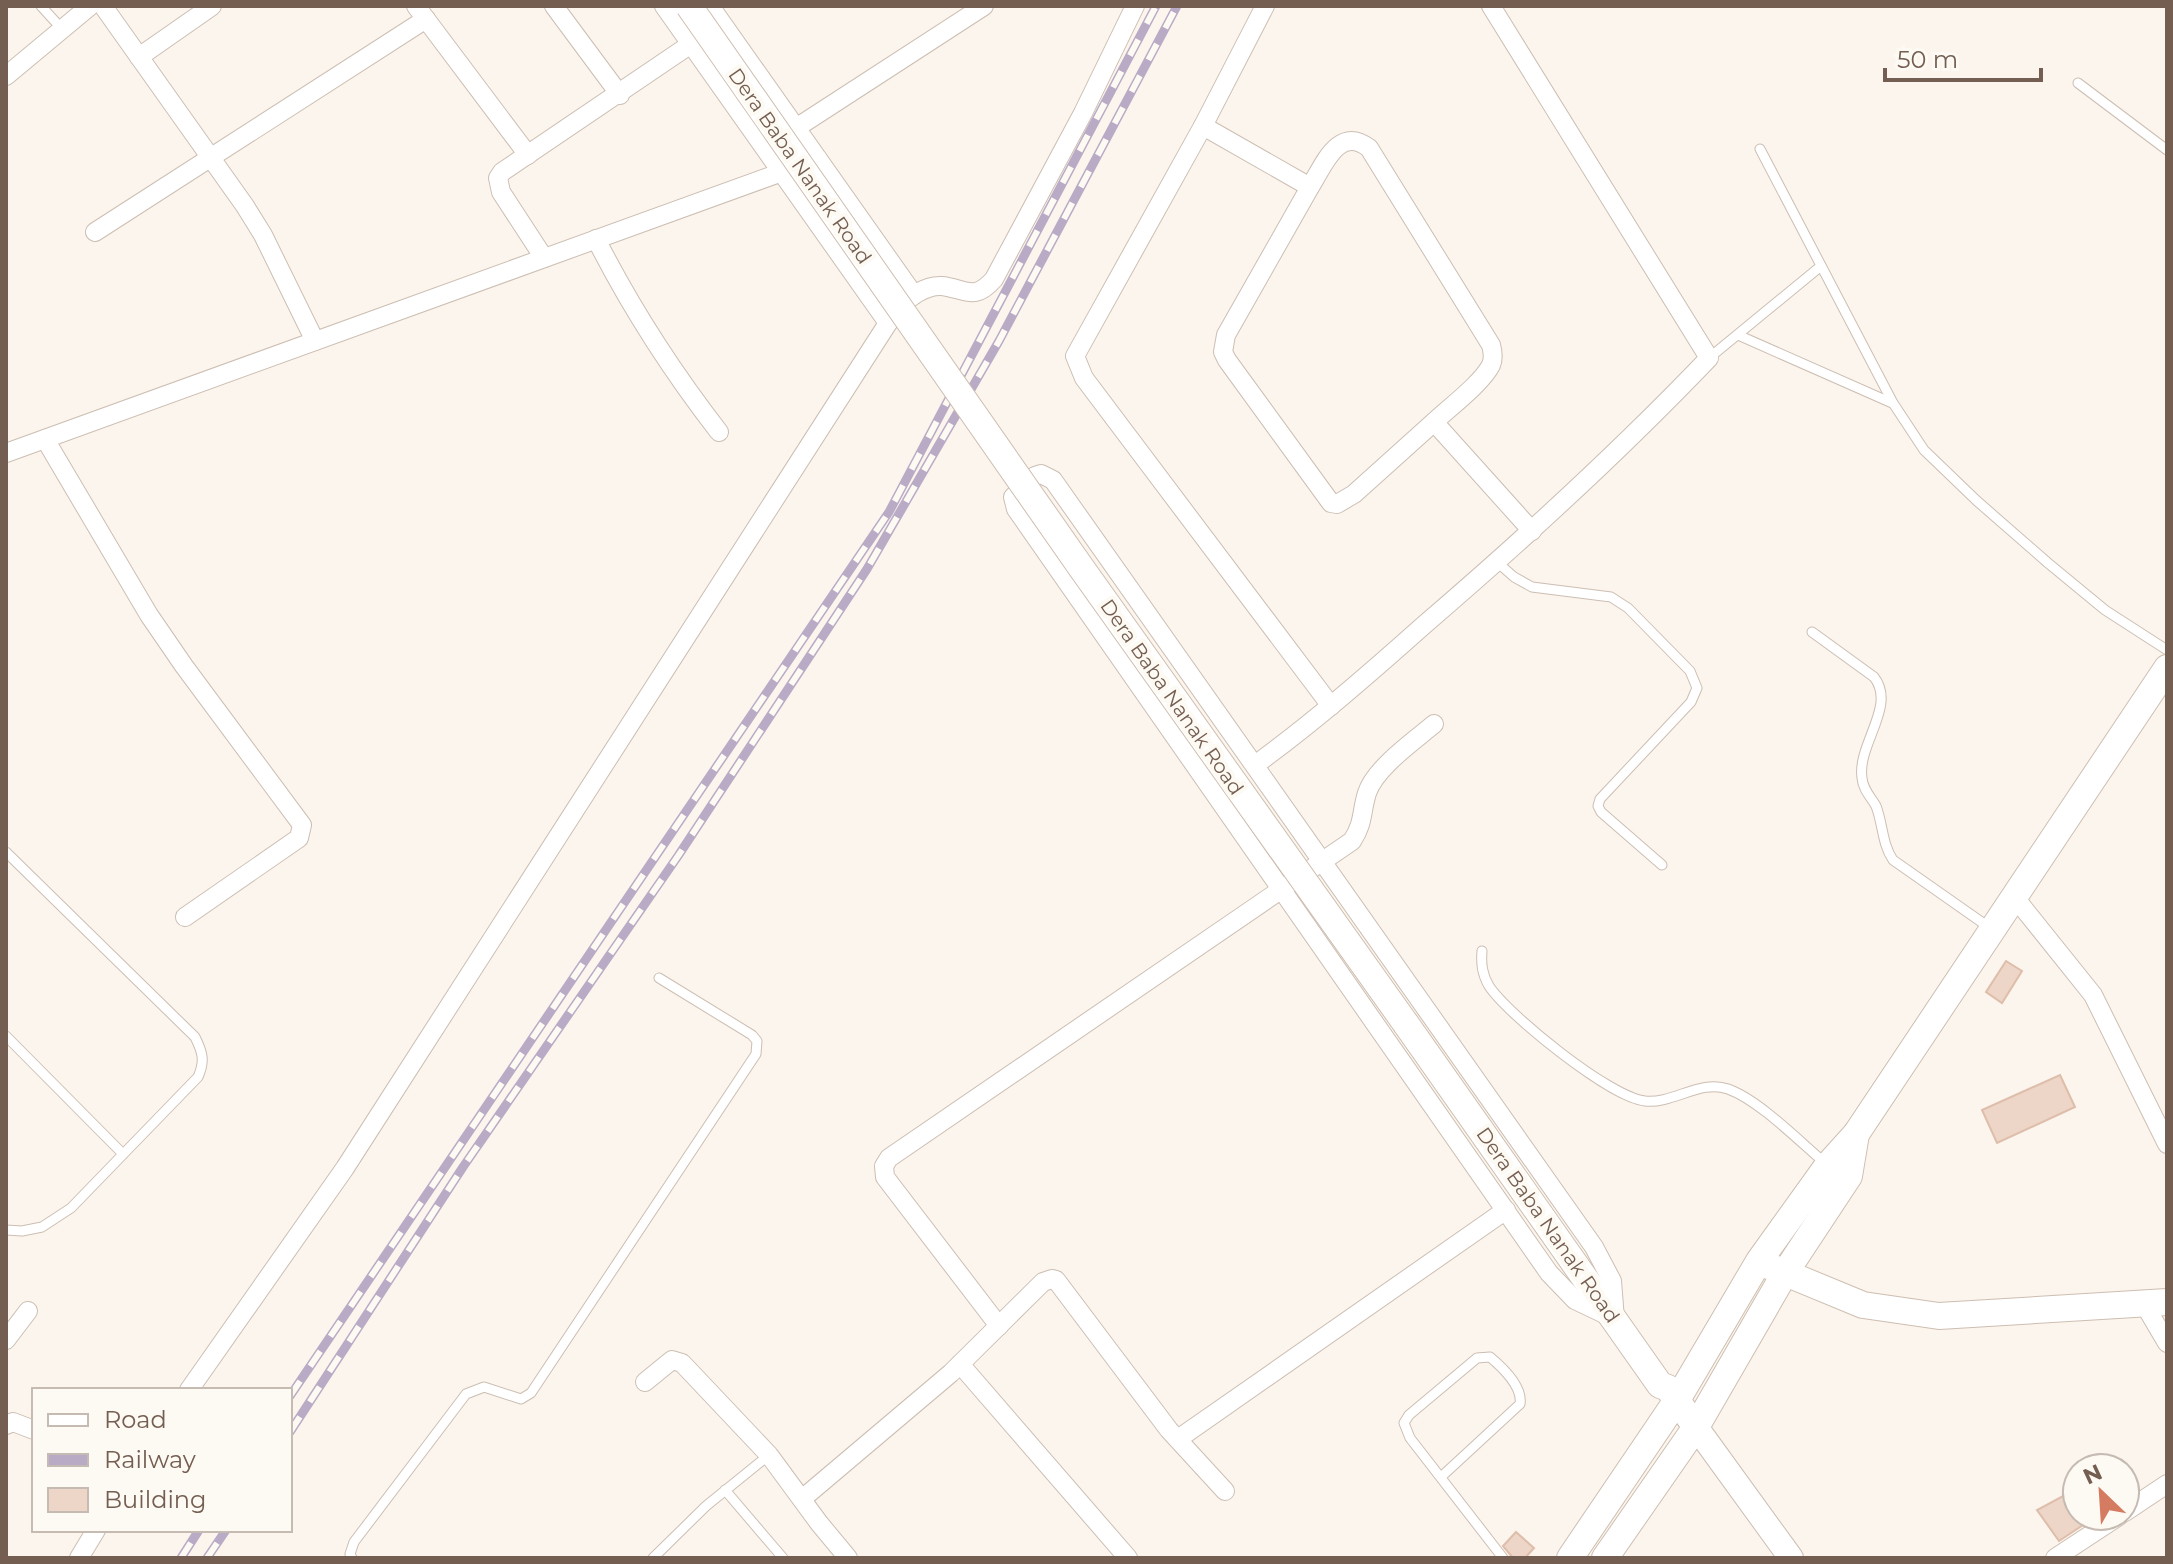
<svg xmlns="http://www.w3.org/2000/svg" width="2173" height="1564" viewBox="0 0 2173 1564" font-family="Montserrat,sans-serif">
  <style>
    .building { fill: #edd6c7; stroke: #debdaa; stroke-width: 2 }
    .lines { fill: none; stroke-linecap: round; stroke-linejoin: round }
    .service-casing { stroke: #ccbeb3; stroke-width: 11 }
    .minor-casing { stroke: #ccbeb3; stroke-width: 20 }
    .tertiary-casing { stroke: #ccbeb3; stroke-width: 26 }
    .secondary-casing { stroke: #cebeb1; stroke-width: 28 }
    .service { stroke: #fff; stroke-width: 9 }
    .minor { stroke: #fff; stroke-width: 18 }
    .tertiary { stroke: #fff; stroke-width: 24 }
    .secondary { stroke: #fff; stroke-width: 26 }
    .rail-casing { stroke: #b9abc5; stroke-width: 9 }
    .rail { stroke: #fdf9f3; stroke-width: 6; stroke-dasharray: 18; stroke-linecap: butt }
    .secondary-bridge-casing { stroke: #cebeb1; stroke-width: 28; stroke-linecap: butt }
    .secondary-bridge { stroke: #fff; stroke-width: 26 }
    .labels { text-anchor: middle; stroke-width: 8; stroke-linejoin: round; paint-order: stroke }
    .street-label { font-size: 20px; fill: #745e51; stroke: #fdf9f3 }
  </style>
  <rect width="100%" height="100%" fill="#fbf5ed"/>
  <g class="building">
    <polygon points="2006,961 2022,971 2002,1003 1986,992"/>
    <polygon points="2060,1075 2075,1107 1997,1143 1982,1110"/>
    <polygon points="2063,1496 2083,1525 2059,1541 2037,1510"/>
    <polygon points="1516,1532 1534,1548 1525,1558 1513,1558 1503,1546"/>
  </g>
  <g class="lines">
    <g class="service-casing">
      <g id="service">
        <polyline points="41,6 62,29"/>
        <polyline points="2078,83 2167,150"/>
        <polyline points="1760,149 1893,403 1924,450 1977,501 2048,563 2105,610 2167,650"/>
        <polyline points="1738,335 1892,403"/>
        <polyline points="1709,358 1821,266"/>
        <polyline points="1497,562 1514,577 1532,587 1611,597 1628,608 1690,671 1697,688 1691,702 1600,799 1598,806 1601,812 1662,865"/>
        <path d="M1812 632 1874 677C1897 706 1857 744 1862 778 1863 790 1871 797 1876 806 1883 824 1882 844 1893 860L1990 928"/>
        <path d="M6 852 195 1037C203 1053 205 1061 198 1077L71 1208 42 1227 22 1231 6 1230"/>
        <path d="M1482 951C1481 964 1482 974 1489 986 1508 1015 1611 1098 1645 1101 1673 1104 1701 1079 1728 1089 1759 1100 1800 1142 1825 1163"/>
        <polyline points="6,1036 123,1154"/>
        <path d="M1441 1477 1520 1404C1523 1387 1502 1367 1490 1357L1477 1358 1409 1415 1404 1423 1410 1438 1503 1558"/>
        <polyline points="725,1490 783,1558"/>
        <polyline points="352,1558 350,1554 354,1542 466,1394 484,1387 521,1399 531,1393 756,1054 757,1041 752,1035 659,978"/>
        <polyline points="653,1558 706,1506 769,1455"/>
      </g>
    </g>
    <g class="minor-casing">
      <g id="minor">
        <polyline points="103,6 245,206 263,235 315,341"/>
        <polyline points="416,6 528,155"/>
        <polyline points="554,6 620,95"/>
        <polyline points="664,6 888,323"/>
        <polyline points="710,6 914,295"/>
        <polyline points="1265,6 1203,126 1075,356 1084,378 1331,706"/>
        <polyline points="139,57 212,6"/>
        <polyline points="6,76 90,6"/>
        <path d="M1203 126 1310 187C1324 165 1338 125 1369 148L1491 345C1493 352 1494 358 1491 365 1482 383 1450 407 1434 422L1532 531"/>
        <polyline points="796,128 984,6"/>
        <polyline points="1310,187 1226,335 1223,352 1227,360 1331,503 1337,504 1354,494 1434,422"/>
        <polyline points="95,232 426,19"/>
        <path d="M596 239C631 308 671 370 719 432"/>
        <polyline points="544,258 501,192 498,178 502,172 691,44"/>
        <polyline points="45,439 149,615 184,666 302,825 299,838 185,917"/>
        <polyline points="6,453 818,159"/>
        <polygon points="1041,474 1053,480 1594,1247 1612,1281 1615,1319 1575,1300 1549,1273 1016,509 1013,497 1035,476"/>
        <path d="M1255 765C1314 722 1369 674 1424 625 1523 540 1619 452 1709 358L1491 6"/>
        <polyline points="2020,904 2093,995 2167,1144"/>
        <polyline points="2144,1304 2167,1343"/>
        <path d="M999 1326 885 1177 884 1166 889 1158 1352 841C1364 823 1361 812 1367 793 1375 768 1414 741 1434 724"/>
        <polyline points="6,1340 28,1311"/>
        <polyline points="960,1364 1128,1558"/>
        <polyline points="645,1382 672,1360 682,1363 769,1455 819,1523 848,1558"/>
        <path d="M189 1390 345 1168 897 309C909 298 924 285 942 286 966 289 974 302 994 279L1083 113 1135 6"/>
        <polyline points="6,1425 13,1422 34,1430"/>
        <polyline points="1178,1439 1506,1210"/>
        <polyline points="802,1499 951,1373 1043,1282 1052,1279 1056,1280 1169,1430 1225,1491"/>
        <polyline points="2125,1512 2167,1484"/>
        <polyline points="79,1558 96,1530"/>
        <polyline points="2055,1558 2119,1516"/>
      </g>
    </g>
    <g class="tertiary-casing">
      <polyline id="tertiary" points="1696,1427 1791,1558"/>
    </g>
    <g class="secondary-casing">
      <g id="secondary">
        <polyline points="1406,1024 1660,1385 1668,1388 1696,1427"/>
        <polyline points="1771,1267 1863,1305 1939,1316 2167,1302"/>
        <polyline points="1570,1558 1677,1400 1759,1261 1828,1165 1856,1134 2167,668"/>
        <polyline points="1605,1558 1696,1427 1785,1273 1849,1176 1856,1134"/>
      </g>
    </g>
    <use href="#service" class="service"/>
    <use href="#minor" class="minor"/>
    <use href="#tertiary" class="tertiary"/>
    <use href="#secondary" class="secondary"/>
    <g class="rail-casing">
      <g id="rail">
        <polyline points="290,1396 889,512 1156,6"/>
        <polyline points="290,1432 463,1167 678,856 867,569 999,341 1177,6"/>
        <polyline points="181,1558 199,1530"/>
        <polyline points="207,1558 226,1530"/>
      </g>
    </g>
    <use href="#rail" class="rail"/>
    <g class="secondary-bridge-casing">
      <polyline id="secondary-bridge" points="689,6 1080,566 1406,1024"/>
    </g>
    <use href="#secondary-bridge" class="secondary-bridge"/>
  </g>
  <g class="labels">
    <g class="street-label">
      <text transform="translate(800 166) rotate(55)" y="7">Dera Baba Nanak Road</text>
      <text transform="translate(1172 697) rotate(55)" y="7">Dera Baba Nanak Road</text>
      <text transform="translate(1548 1225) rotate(55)" y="7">Dera Baba Nanak Road</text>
    </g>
  </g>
  <rect width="2173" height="1564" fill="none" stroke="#745e51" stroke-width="16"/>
  <rect x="32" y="1388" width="260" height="144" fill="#fdf9f3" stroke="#c6bbb2" stroke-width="2"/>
  <rect x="48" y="1414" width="40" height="12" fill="#ffffff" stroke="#c6bbb2" stroke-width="2"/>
  <text x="104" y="1428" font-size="24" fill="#745e51">Road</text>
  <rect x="48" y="1454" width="40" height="12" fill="#b9abc5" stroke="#c6bbb2" stroke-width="2"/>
  <text x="104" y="1468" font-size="24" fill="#745e51">Railway</text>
  <rect x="48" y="1488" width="40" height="24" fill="#edd6c7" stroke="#c6bbb2" stroke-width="2"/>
  <text x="104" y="1508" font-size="24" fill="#745e51">Building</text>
  <g transform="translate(2101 1492) rotate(335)"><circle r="38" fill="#fdf9f3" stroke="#c6bbb2" stroke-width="2"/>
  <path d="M0-6L14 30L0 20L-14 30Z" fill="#d57b61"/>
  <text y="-12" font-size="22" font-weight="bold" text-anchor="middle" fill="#745e51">N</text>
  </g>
  <path d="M1885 68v12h156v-12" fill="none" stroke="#745e51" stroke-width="4"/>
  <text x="1897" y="68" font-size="24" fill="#745e51" stroke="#fdf9f3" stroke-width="6" paint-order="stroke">50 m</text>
</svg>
